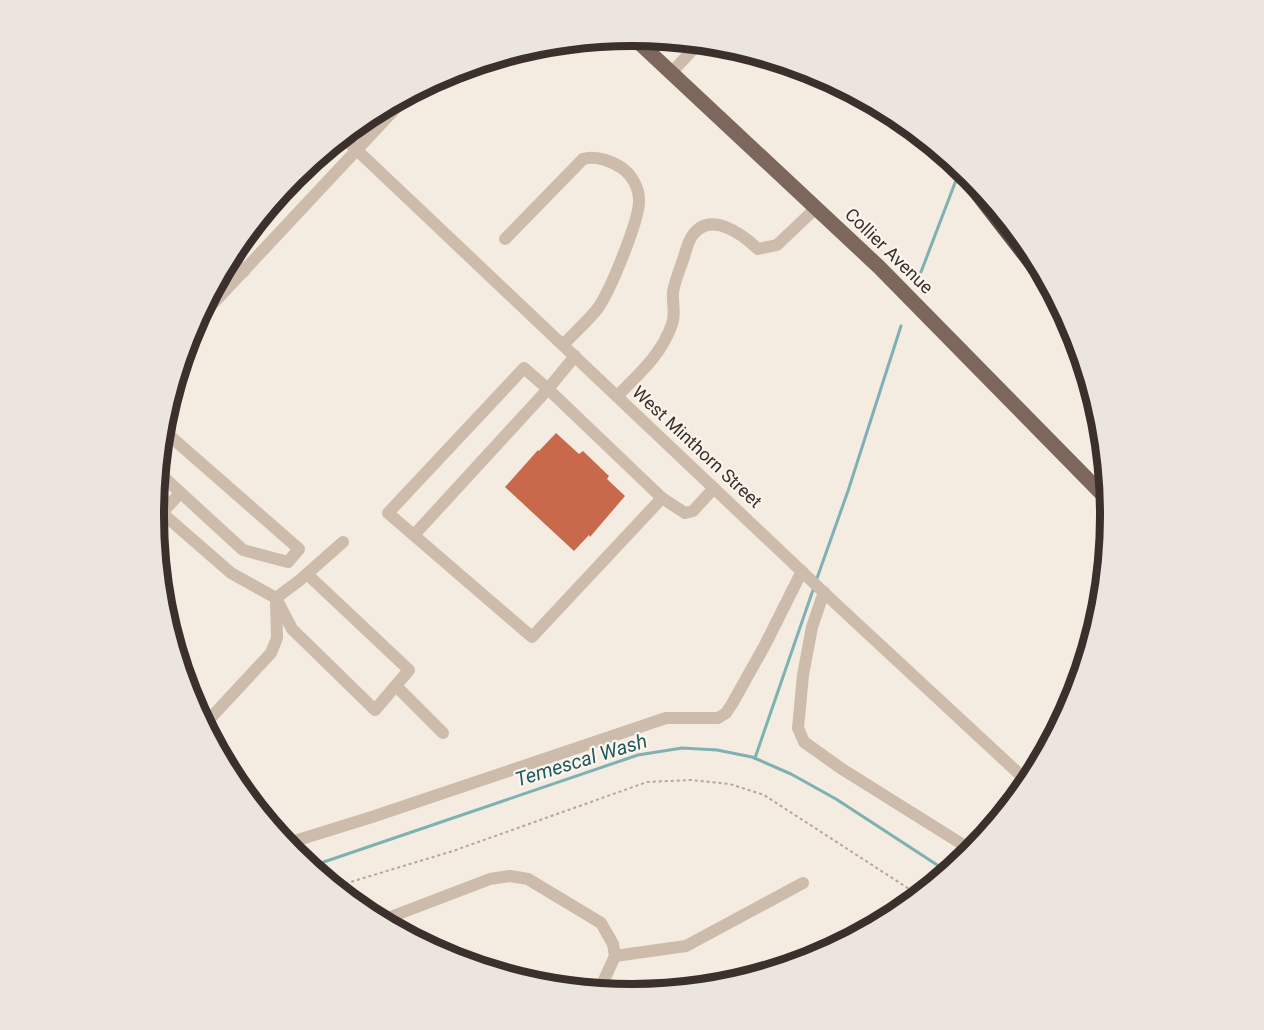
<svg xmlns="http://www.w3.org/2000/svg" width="1264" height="1030" viewBox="0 0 1264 1030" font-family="Roboto,sans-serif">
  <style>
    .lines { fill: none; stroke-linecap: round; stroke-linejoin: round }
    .stream { stroke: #7fb0b2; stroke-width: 3 }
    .building { fill: #c8694b }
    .path { stroke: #b9a596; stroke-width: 2; stroke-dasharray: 3 3; stroke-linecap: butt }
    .minor { stroke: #cdbbac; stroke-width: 12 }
    .major { stroke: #7d675c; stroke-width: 15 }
    .highway { stroke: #5c4a42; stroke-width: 18 }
    .labels { text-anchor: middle; stroke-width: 4.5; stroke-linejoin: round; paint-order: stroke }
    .street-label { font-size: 18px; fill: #3b302b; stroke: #fbf5ee }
    .water-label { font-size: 20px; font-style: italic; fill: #1f5a5e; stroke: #fbf5ee }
    .rim { fill: none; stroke: #3b302b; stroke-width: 8 }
  </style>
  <rect width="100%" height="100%" fill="#f4ebe1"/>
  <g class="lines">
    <g class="stream">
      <polyline points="921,272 958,175"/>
      <polyline points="816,581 848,491 901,326"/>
      <polyline points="755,758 814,587"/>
      <polyline points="309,867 638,755 682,748 717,750 752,757 791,774 836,799 948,872"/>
    </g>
  </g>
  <polygon class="building" points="556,433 579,454 583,451 609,476 607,479 625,496 590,537 589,535 574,551 505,487 538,450 539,451"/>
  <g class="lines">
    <polyline class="path" points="334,887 453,851 647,782 691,780 730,784 764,795 920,896"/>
    <g class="minor">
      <polyline points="671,73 699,43"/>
      <polyline points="342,136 835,603 1029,783"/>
      <path d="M505 239 583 159C595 155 612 161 622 168 632 175 639 188 639 200 640 219 610 291 598 308 588 321 574 333 563 345"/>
      <polyline points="230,256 244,271"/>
      <polyline points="192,326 410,93"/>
      <polyline points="575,356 548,389 524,368 388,513 532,637 662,498"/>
      <path d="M617 396C639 374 662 354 672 324 676 314 672 303 673 292 675 280 680 269 684 257 686 250 688 242 692 236 710 210 742 234 758 249L777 245 816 208"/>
      <polyline points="157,471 243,550 288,562 299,549 162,429"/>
      <polyline points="154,506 231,573 276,598"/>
      <polyline points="162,513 180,493"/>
      <polyline points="414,535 548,389 662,498 685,513 693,511 714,488"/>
      <polyline points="824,592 812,627 803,675 798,728 804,742 842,769 973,851"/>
      <polyline points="276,598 292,629 375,710 409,670 307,574"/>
      <polyline points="276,598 300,580 343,542"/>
      <polyline points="396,686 443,733"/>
      <polyline points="204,725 271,653 277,638 276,602"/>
      <polyline points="285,844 372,817 666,718 718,718 726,713 732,704 765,645 802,571"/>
      <polyline points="380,921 490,879 510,876 528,879 601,923 613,944 615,956 599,991"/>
      <polyline points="615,956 686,946 803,883"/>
    </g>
    <polyline class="major" points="632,36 879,267 1110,502"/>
    <polyline class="highway" points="957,165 1050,285"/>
  </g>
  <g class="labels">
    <g class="street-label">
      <text transform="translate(889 251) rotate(44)" y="6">Collier Avenue</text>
      <text transform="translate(697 447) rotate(43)" y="6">West Minthorn Street</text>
    </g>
    <g class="water-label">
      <text transform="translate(581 760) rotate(-17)" y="7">Temescal Wash</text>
    </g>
  </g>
  <path d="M0 0H1264V1030H0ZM632 46H632A468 468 0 0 1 1100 514V516A468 468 0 0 1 632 984H632A468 468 0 0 1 164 516V514A468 468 0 0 1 632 46Z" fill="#ece5de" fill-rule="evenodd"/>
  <path class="rim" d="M632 46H632A468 468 0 0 1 1100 514V516A468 468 0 0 1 632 984H632A468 468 0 0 1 164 516V514A468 468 0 0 1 632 46Z"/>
</svg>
